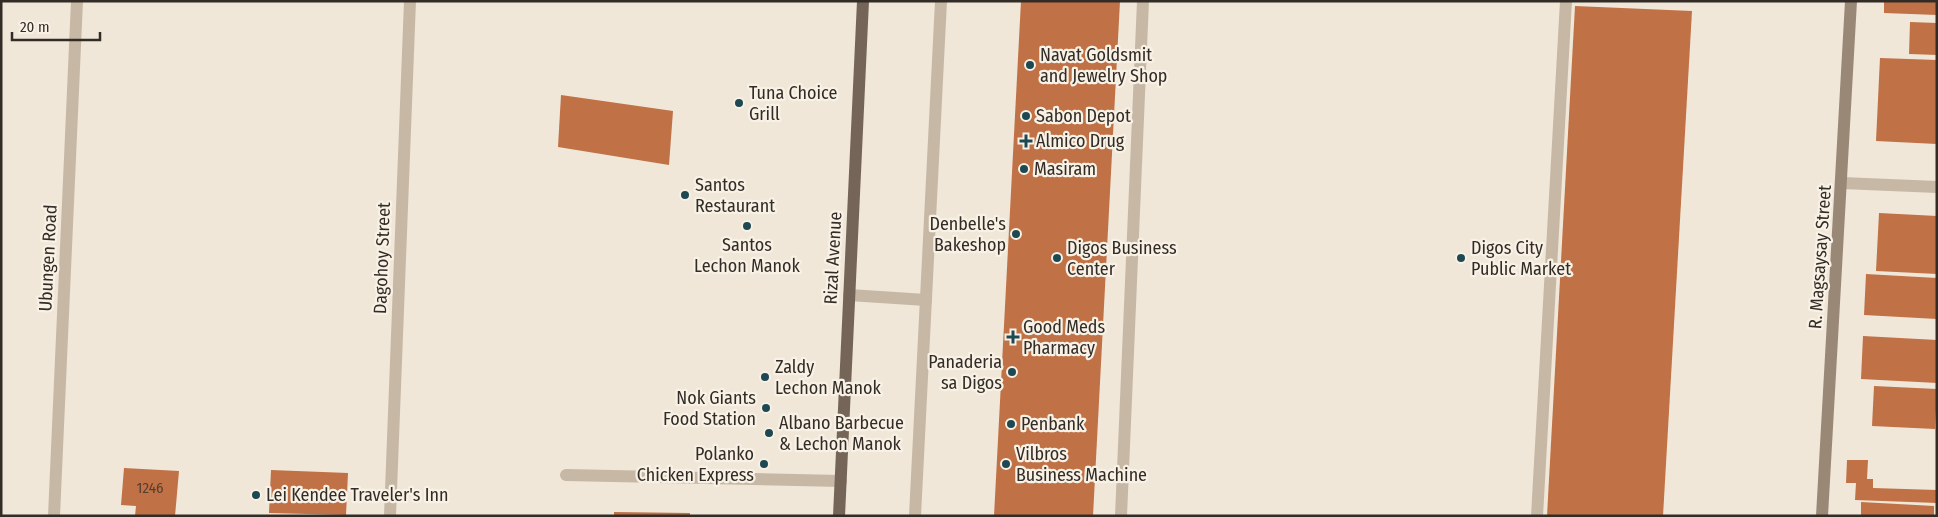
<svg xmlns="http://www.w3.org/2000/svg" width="1938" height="517" viewBox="0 0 1938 517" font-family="'Fira Sans Condensed',sans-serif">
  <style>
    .building { fill: #c07146 }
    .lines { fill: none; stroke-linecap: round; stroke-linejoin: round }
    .lane { stroke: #c7b8a5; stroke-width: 12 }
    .street { stroke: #c7b8a5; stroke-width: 12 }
    .secondary { stroke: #9a8877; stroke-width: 12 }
    .primary { stroke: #756558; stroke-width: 12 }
    .poi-dot { fill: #1e4952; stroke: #f8f1e5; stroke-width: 2 }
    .labels { text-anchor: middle; stroke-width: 4.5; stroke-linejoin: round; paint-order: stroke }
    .number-label { font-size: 15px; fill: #563d2e }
    .poi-label { font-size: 18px; fill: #332c26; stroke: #f8f1e5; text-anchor: start }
    .street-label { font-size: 18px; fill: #332c26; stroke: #f8f1e5 }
  </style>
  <rect width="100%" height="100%" fill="#f0e7d9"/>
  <g class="building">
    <polygon points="1021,1 1120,1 1093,516 994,516"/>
    <polygon points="1884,1 1937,1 1937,15 1884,13"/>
    <polygon points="1575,6 1692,11 1663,516 1547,516"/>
    <polygon points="1910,22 1937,23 1937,55 1909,54"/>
    <polygon points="1880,58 1937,60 1937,144 1876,141"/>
    <polygon points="561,95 673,111 669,165 558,147"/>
    <polygon points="1879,213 1937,216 1937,274 1876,271"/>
    <polygon points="1866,274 1937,278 1937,319 1864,315"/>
    <polygon points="1863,336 1937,340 1937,383 1861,379"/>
    <polygon points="1874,386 1937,389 1935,429 1872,426"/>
    <polygon points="1847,460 1868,460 1867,479 1873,479 1873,488 1937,490 1937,503 1855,500 1856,483 1846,483"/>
    <polygon points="124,468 179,471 175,516 135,516 136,506 121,505"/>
    <polygon points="271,470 348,473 346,515 269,513"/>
    <polygon points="1861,502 1934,506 1934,516 1861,516"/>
    <polygon points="614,512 690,513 690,516 614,516"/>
  </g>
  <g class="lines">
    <g class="lane">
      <polyline points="849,295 926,300"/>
      <polyline points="566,475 841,481"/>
      <polyline points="915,516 941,1"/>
      <polyline points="1121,516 1143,1"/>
      <polyline points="1537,516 1566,1"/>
    </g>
    <g class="street">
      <polyline points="1842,183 1937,187"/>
      <polyline points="54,516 77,1"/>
      <polyline points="390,516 410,1"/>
    </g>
    <polyline class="secondary" points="1822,516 1851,1"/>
    <polyline class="primary" points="839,516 863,1"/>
  </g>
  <g class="poi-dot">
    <circle cx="1030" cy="65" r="5"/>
    <circle cx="739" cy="103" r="5"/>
    <circle cx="1026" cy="116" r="5"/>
    <path d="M1023.5 133.5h5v5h5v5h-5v5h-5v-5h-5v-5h5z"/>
    <circle cx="1024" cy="169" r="5"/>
    <circle cx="685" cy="195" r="5"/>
    <circle cx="747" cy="226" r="5"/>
    <circle cx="1016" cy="234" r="5"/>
    <circle cx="1057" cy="258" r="5"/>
    <circle cx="1461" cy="258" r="5"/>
    <path d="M1010.5 329.5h5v5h5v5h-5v5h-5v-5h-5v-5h5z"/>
    <circle cx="1012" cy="372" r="5"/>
    <circle cx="765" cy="377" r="5"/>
    <circle cx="766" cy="408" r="5"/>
    <circle cx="1011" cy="424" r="5"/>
    <circle cx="769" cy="433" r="5"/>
    <circle cx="764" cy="464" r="5"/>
    <circle cx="1006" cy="464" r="5"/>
    <circle cx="256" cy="495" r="5"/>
  </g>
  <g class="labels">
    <g class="number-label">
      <text x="150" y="493">1246</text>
    </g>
    <g class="poi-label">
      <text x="1040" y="61">Navat Goldsmit<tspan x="1040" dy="21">and Jewelry Shop</tspan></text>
      <text x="749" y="99">Tuna Choice<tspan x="749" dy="21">Grill</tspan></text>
      <text x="1036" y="122">Sabon Depot</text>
      <text x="1036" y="147">Almico Drug</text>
      <text x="1034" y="175">Masiram</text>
      <text x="695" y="191">Santos<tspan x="695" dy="21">Restaurant</tspan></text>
      <text x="1006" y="230" text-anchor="end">Denbelle's<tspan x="1006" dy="21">Bakeshop</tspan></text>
      <text x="747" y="251" text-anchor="middle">Santos<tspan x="747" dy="21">Lechon Manok</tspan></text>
      <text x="1067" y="254">Digos Business<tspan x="1067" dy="21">Center</tspan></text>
      <text x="1471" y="254">Digos City<tspan x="1471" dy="21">Public Market</tspan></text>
      <text x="1023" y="333">Good Meds<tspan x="1023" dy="21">Pharmacy</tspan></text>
      <text x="1002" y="368" text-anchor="end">Panaderia<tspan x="1002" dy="21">sa Digos</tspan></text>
      <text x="775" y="373">Zaldy<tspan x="775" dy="21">Lechon Manok</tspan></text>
      <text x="756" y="404" text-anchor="end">Nok Giants<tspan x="756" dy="21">Food Station</tspan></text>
      <text x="779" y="429">Albano Barbecue<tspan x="779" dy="21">&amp; Lechon Manok</tspan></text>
      <text x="1021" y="430">Penbank</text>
      <text x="754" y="460" text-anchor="end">Polanko<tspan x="754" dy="21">Chicken Express</tspan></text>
      <text x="1016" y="460">Vilbros<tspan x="1016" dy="21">Business Machine</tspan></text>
      <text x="266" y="501">Lei Kendee Traveler's Inn</text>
    </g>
    <g class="street-label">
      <text transform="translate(1820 257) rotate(-86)" y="6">R. Magsaysay Street</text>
      <text transform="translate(48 258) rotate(-87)" y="6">Ubungen Road</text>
      <text transform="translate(382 258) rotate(-88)" y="6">Dagohoy Street</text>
      <text transform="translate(833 258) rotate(-87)" y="6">Rizal Avenue</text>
    </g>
  </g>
  <rect width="1938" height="517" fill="none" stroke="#332c26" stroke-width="5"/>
  <path d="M12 32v8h88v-8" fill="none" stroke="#332c26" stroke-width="2.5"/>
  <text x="20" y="32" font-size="15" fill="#332c26" stroke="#f8f1e5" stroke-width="4" paint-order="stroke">20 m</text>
</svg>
